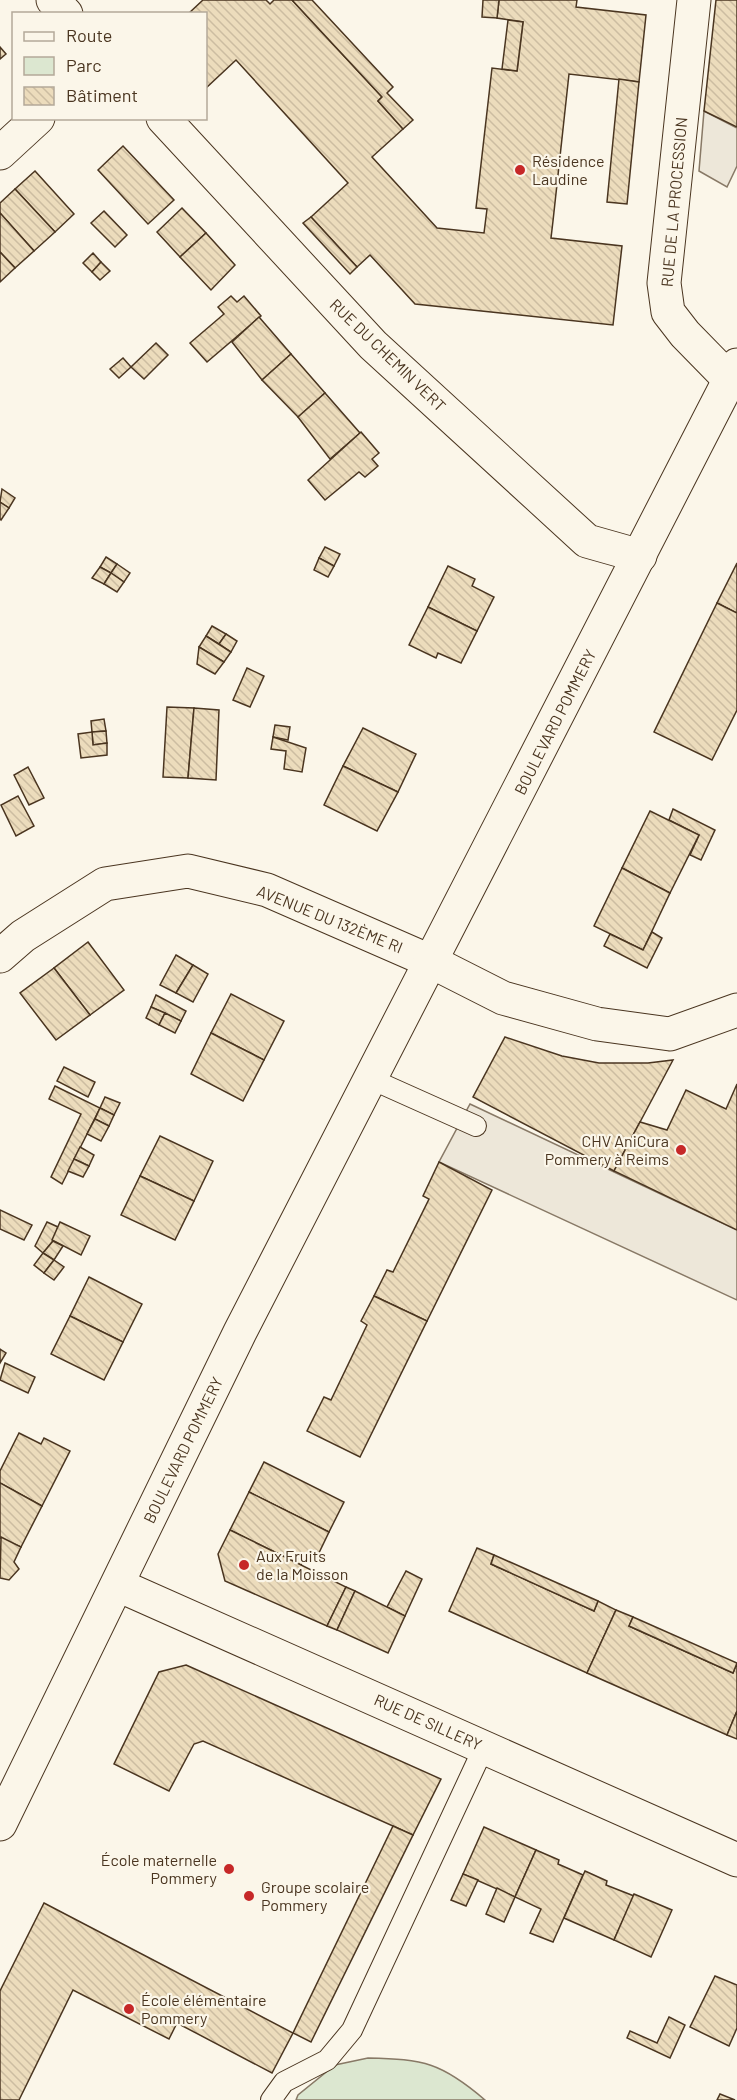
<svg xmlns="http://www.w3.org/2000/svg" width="737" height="2100" viewBox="0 0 737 2100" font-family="Barlow,sans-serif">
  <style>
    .green { fill: #dce7d0; stroke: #887966; stroke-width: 1.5 }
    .parking { fill: #ede7d9; stroke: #887966; stroke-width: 1.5 }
    .building { fill: url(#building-back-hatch); stroke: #4a3520; stroke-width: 1.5 }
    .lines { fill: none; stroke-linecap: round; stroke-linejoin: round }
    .service-casing { stroke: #4a3520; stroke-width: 22 }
    .minor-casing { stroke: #4a3520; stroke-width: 35 }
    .primary-casing { stroke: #4a3520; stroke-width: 35 }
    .service { stroke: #fbf6e9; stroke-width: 20 }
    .minor { stroke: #fbf6e9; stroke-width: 33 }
    .primary { stroke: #fbf6e9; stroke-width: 33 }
    .poi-dot { fill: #c62828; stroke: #fbf6e9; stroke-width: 2 }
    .labels { text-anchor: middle; stroke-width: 4.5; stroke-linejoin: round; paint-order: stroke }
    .poi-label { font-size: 16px; fill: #4a3520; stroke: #fbf6e9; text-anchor: start }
    .street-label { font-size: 16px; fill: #4a3520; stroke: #fbf6e9 }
  </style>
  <defs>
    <pattern id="building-back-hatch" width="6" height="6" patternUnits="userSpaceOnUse" patternTransform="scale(1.5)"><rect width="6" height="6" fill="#ecdcbc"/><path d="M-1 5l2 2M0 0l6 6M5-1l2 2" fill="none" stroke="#ccbda1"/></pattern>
  </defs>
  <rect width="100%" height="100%" fill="#fbf6e9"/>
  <path class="green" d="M368 2058C424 2059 442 2063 485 2100H296L298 2095 335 2065Z"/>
  <g class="parking">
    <polygon points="704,111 737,128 737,166 727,187 699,171"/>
    <polygon points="470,1104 737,1230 737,1300 439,1162"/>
  </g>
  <g class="building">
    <polygon points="203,0 266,0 270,4 274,0 292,0 382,97 378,101 403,129 372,157 437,228 484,233 487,209 476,208 492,68 517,71 523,22 497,18 499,0 577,0 576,7 646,15 639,82 569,74 553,221 551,238 622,246 613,325 415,304 370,255 357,267 311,217 348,183 236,60 206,88 206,14 188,14"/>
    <polygon points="292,0 312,0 393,87 387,93 413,120 403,129 378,101 382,97"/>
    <polygon points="483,0 499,0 497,18 482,17"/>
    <polygon points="716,0 737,0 737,127 704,111"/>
    <polygon points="508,20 523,22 517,71 502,69"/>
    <polygon points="0,47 6,54 0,59"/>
    <polygon points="619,79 639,82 627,204 607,202"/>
    <polygon points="123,146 174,200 148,224 98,170"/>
    <polygon points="35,171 74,214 55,232 15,189"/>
    <polygon points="15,189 55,232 34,251 0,213 0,203"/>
    <polygon points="182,208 206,233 180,257 157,232"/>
    <polygon points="104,211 127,235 115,247 91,223"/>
    <polygon points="0,213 34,251 15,268 0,252"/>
    <polygon points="311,217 357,267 350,274 303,223"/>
    <polygon points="206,233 235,265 211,290 180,257"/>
    <polygon points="0,252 15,268 0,282"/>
    <polygon points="93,253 101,262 92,272 83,263"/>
    <polygon points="101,262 110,271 100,280 92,272"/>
    <polygon points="231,296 237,302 244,296 261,316 207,362 190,343 224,314 218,307"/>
    <polygon points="259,317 291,354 262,380 232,342"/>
    <polygon points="156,343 168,355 144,379 131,367"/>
    <polygon points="291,354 325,393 298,417 262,380"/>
    <polygon points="123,358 131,367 119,378 110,369"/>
    <polygon points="325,393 360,433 330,459 298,417"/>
    <polygon points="361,432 379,453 372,459 378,466 365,477 359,472 325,500 308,480"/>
    <polygon points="2,489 15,498 9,508 0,502"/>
    <polygon points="0,502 9,508 1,520 0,519"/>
    <polygon points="325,547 340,554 334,566 319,558"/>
    <polygon points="106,557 117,564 111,573 100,567"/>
    <polygon points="319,558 334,566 328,577 314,570"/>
    <polygon points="737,563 737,613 717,603"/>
    <polygon points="117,564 130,573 124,582 111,573"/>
    <polygon points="448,566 475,579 472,586 494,597 477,631 428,607"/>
    <polygon points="100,567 111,573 104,584 92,578"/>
    <polygon points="111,573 124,582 117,592 104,584"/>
    <polygon points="717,603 737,613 737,710 712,760 654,732"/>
    <polygon points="428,607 477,631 461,663 438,653 436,658 409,645"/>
    <polygon points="212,626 226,634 219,644 206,636"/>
    <polygon points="226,634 237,641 231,652 219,644"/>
    <polygon points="206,636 231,652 224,662 199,647"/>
    <polygon points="199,647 224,662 215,674 197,664"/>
    <polygon points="247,668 264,676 250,707 233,700"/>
    <polygon points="167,707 194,708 188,778 163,777"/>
    <polygon points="194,708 219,710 216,780 188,778"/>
    <polygon points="104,719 106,731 92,732 91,721"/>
    <polygon points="275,725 290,727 288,740 273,737"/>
    <polygon points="363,728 416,754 398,792 343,766"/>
    <polygon points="106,731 107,743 93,745 92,732"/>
    <polygon points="92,732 93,745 107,743 107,755 81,758 78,734"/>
    <polygon points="273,737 306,748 302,772 284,769 286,751 271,749"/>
    <polygon points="343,766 398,792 377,831 324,805"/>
    <polygon points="28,767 44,798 29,805 14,775"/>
    <polygon points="18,796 34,826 16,836 1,805"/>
    <polygon points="673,809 715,830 701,860 690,855 699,835 669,820"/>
    <polygon points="650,811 699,835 670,893 622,868"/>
    <polygon points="622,868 670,893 643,950 594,926"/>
    <polygon points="652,932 662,938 647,968 604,946 610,934 643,950"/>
    <polygon points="88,942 124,990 90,1015 54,968"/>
    <polygon points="176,955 193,965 176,993 160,985"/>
    <polygon points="193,965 208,974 193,1002 176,993"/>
    <polygon points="54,968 90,1015 56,1040 20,993"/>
    <polygon points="231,994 284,1021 264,1060 211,1033"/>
    <polygon points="156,995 186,1011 181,1021 151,1007"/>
    <polygon points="151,1007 165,1013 159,1025 146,1018"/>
    <polygon points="165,1013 181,1021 175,1033 159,1025"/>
    <polygon points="211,1033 264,1060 243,1101 191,1074"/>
    <polygon points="505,1037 562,1056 599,1063 648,1063 673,1060 614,1171 473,1097"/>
    <polygon points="64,1067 95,1082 88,1097 57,1081"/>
    <polygon points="737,1084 737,1230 614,1171 640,1122 667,1130 686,1090 726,1109"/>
    <polygon points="55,1086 100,1108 62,1184 51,1177 81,1114 49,1099"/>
    <polygon points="105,1097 120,1103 114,1115 100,1108"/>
    <polygon points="100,1108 114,1115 109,1126 95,1119"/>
    <polygon points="95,1119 109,1126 101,1141 87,1134"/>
    <polygon points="160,1136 213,1161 194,1201 140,1176"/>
    <polygon points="80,1147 94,1155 89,1166 74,1159"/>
    <polygon points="74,1159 89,1166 83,1177 68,1171"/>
    <polygon points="439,1162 492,1190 427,1321 374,1296 387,1270 393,1272 429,1199 423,1196"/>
    <polygon points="140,1176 194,1201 175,1240 121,1215"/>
    <polygon points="0,1210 32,1225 24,1240 0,1229"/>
    <polygon points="47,1222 58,1227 53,1241 43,1253 35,1246"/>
    <polygon points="60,1222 90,1236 81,1255 52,1240"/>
    <polygon points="53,1241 63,1246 54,1260 43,1253"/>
    <polygon points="43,1253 54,1260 44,1273 34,1265"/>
    <polygon points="54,1260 64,1267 54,1280 44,1273"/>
    <polygon points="89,1277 142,1304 123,1342 70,1316"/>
    <polygon points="374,1296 427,1321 360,1457 307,1431 324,1397 331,1400 367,1325 361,1321"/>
    <polygon points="70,1316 123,1342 104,1380 51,1354"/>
    <polygon points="0,1349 6,1353 0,1363"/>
    <polygon points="5,1363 35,1377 28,1393 0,1380"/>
    <polygon points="19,1433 41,1444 44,1438 70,1451 42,1506 0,1483 0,1471"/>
    <polygon points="264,1462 344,1502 329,1532 249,1492"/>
    <polygon points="0,1483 42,1506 21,1547 0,1538"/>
    <polygon points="249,1492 329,1532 316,1559 307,1554 301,1565 230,1530"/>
    <polygon points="230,1530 346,1587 327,1626 225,1581 218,1554"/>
    <polygon points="1,1537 21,1547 14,1562 19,1569 9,1580 0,1578"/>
    <polygon points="477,1548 494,1555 491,1564 594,1611 598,1601 616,1610 587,1673 449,1611"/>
    <polygon points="494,1555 598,1601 594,1611 491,1564"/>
    <polygon points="406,1571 422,1579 405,1616 387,1607"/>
    <polygon points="346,1587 355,1591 337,1630 327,1626"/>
    <polygon points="355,1591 405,1616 388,1653 337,1630"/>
    <polygon points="616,1610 633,1617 629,1626 733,1673 737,1663 737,1711 727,1735 587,1673"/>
    <polygon points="633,1617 737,1663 733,1673 629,1626"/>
    <polygon points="186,1665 441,1779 413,1835 203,1741 194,1744 169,1791 114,1764 159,1672"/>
    <polygon points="737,1711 737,1739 727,1735"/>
    <polygon points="393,1826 413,1835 311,2042 293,2033"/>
    <polygon points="484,1827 536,1850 515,1897 463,1874"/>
    <polygon points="536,1850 559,1860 558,1864 583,1875 553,1942 530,1933 541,1909 515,1897"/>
    <polygon points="585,1871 607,1881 606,1885 634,1896 614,1940 564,1918"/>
    <polygon points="463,1874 478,1880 466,1906 451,1900"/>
    <polygon points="497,1888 515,1897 504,1922 486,1914"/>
    <polygon points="634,1894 672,1910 651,1957 614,1940"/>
    <polygon points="44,1903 293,2033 272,2073 177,2023 169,2039 73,1990 19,2100 0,2100 0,1991"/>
    <polygon points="715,1976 737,1985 737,2028 729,2046 690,2027"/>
    <polygon points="669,2017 685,2025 670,2058 627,2038 630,2031 657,2043"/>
    <polygon points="720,2094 735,2100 717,2100"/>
  </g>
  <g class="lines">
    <g class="service-casing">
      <g id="service">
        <polyline points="371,1079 476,1126"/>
        <polyline points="271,2100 284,2082 327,2060 352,2030 484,1747"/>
      </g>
    </g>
    <g class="minor-casing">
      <g id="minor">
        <polyline points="53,0 66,14"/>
        <polyline points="694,0 664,283 668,312 685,334 730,380"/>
        <polyline points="163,118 373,345 587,541 640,556"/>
        <polyline points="0,153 38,118"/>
        <polyline points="0,956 23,936 105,884 188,871 267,890 432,962 503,998 597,1024 670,1034 737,1010"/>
        <polyline points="118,1585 737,1860"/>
      </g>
    </g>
    <g class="primary-casing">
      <polyline id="primary" points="0,1824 240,1332 737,365"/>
    </g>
    <use href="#service" class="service"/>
    <use href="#minor" class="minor"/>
    <use href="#primary" class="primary"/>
  </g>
  <g class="poi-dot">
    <circle cx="520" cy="170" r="6"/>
    <circle cx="681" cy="1150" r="6"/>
    <circle cx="244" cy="1565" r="6"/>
    <circle cx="229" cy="1869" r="6"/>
    <circle cx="249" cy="1896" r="6"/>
    <circle cx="129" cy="2009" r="6"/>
  </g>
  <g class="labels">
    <g class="poi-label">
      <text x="532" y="167">Résidence<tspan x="532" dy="18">Laudine</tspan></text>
      <text x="669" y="1147" text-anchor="end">CHV AniCura<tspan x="669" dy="18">Pommery à Reims</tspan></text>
      <text x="256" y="1562">Aux Fruits<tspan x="256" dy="18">de la Moisson</tspan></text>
      <text x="217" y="1866" text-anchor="end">École maternelle<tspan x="217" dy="18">Pommery</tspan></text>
      <text x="261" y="1893">Groupe scolaire<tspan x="261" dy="18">Pommery</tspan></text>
      <text x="141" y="2006">École élémentaire<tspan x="141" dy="18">Pommery</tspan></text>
    </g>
    <g class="street-label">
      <text transform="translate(674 202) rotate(-85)" y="6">RUE DE LA PROCESSION</text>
      <text transform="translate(388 355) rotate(44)" y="6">RUE DU CHEMIN VERT</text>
      <text transform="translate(555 722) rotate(-63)" y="6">BOULEVARD POMMERY</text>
      <text transform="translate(330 919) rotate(22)" y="6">AVENUE DU 132ÈME RI</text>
      <text transform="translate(183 1450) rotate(-64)" y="6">BOULEVARD POMMERY</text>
      <text transform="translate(428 1722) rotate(24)" y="6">RUE DE SILLERY</text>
    </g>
  </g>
  <rect x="12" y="12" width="195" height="108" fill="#fbf6e9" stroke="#b4a999" stroke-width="1.5"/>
  <rect x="24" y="32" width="30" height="9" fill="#fbf6e9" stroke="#b4a999" stroke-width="1.5"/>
  <text x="66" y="42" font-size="18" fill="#4a3520">Route</text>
  <rect x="24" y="57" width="30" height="18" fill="#dce7d0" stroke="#b4a999" stroke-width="1.5"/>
  <text x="66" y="72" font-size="18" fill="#4a3520">Parc</text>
  <rect x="24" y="87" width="30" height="18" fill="url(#building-back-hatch)" stroke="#b4a999" stroke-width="1.5"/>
  <text x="66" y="102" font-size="18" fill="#4a3520">Bâtiment</text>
</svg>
